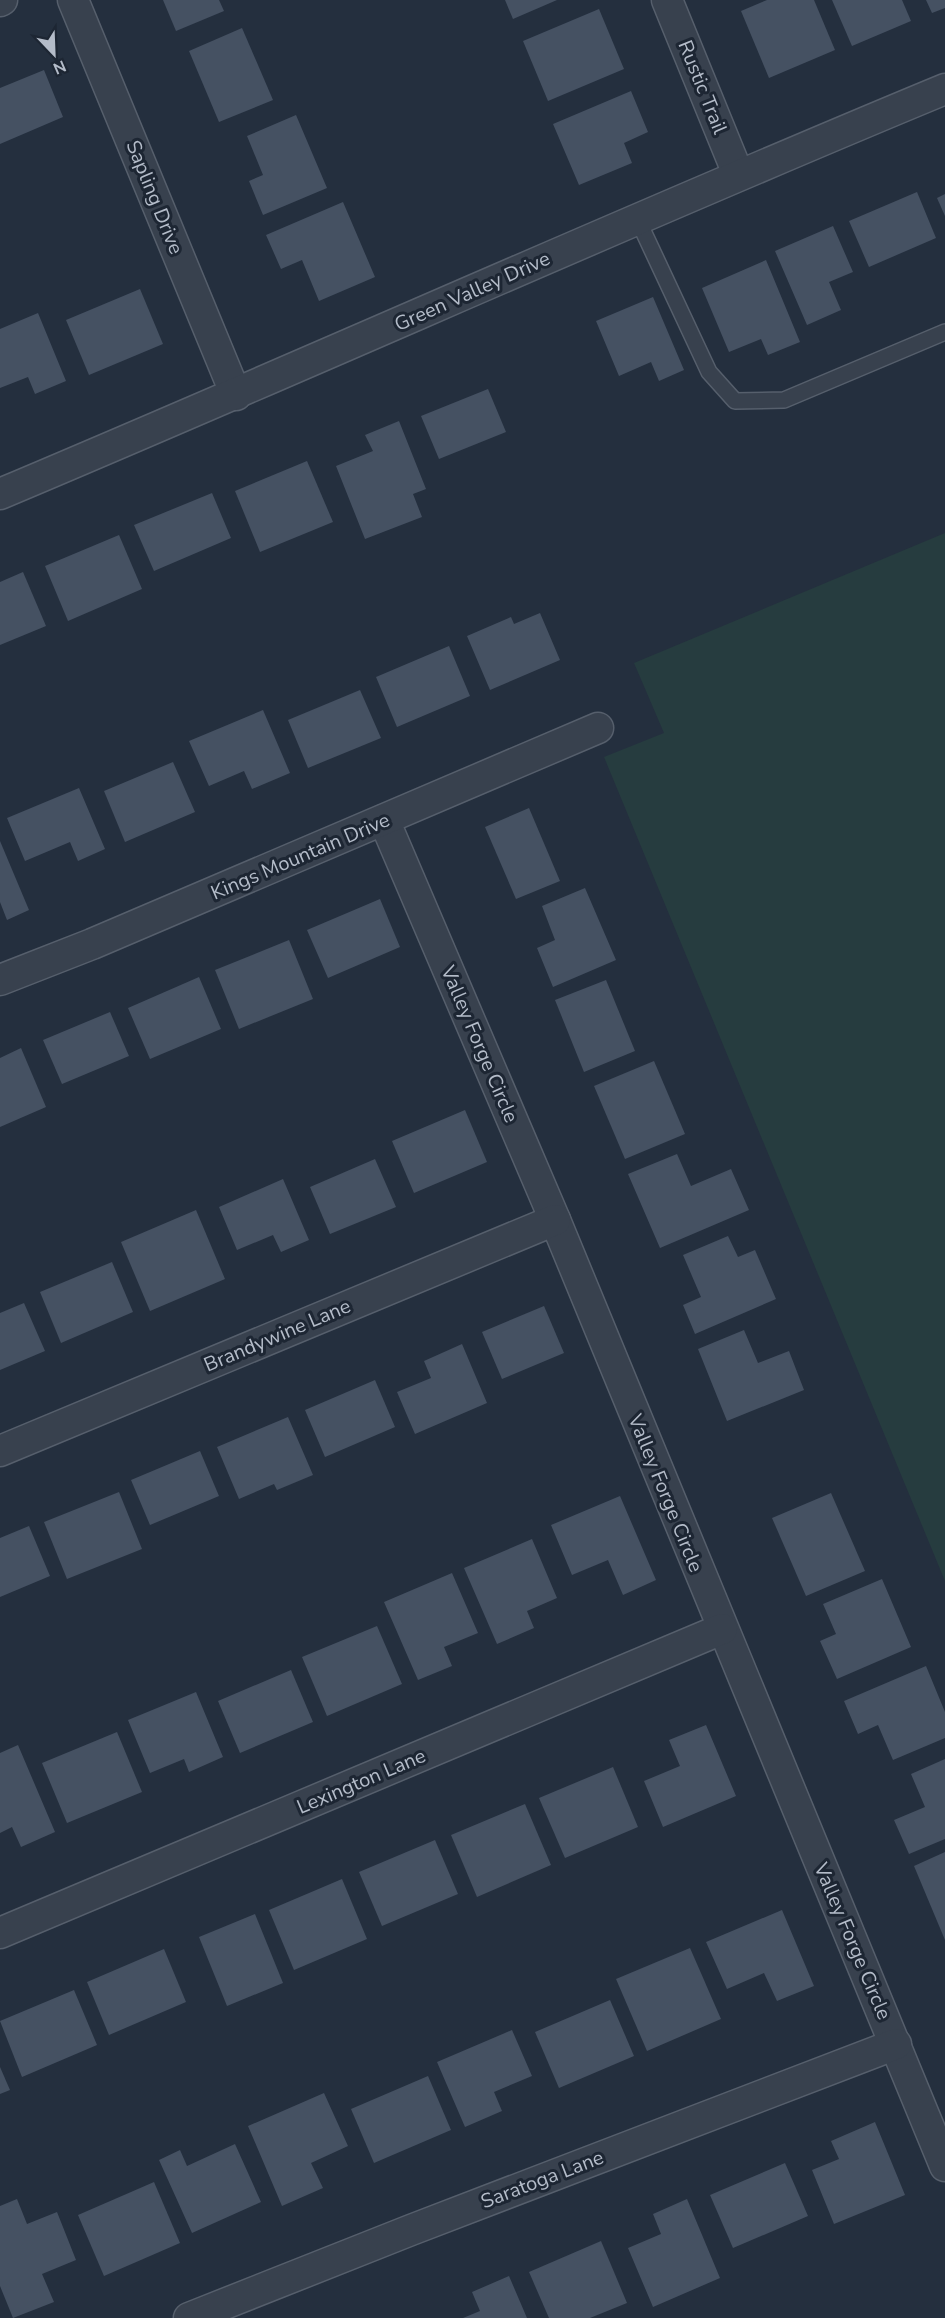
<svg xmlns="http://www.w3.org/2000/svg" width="945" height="2318" viewBox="0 0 945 2318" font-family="'Nunito Sans',sans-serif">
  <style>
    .green { fill: #263c3f }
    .building { fill: #455162 }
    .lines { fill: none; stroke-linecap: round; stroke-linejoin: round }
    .service-casing { stroke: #565f6c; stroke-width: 18 }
    .minor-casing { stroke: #565f6c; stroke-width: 33 }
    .service { stroke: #38414e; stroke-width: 15 }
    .minor { stroke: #38414e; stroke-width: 30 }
    .labels { text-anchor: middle; stroke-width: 6; stroke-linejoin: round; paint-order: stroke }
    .street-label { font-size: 20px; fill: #b4bcc9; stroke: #1d2633 }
  </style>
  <rect width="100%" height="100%" fill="#242f3e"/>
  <polygon class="green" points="945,533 945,1581 604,757 664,733 634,663"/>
  <g class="building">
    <polygon points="163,0 219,0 224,11 176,31"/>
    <polygon points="505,0 557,0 513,19"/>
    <polygon points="767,0 814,0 835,50 769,78 741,11"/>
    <polygon points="832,0 902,0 911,21 852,46"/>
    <polygon points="926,0 945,0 945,8 932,13"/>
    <polygon points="599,9 624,69 548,101 523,41"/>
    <polygon points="242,28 273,100 219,122 189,51"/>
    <polygon points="44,70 63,117 0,144 0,88"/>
    <polygon points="631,91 648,132 624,143 632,163 579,185 553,124"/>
    <polygon points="296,115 327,188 263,215 249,181 263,175 247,136"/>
    <polygon points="917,192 936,238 869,267 849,221"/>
    <polygon points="945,194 945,216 937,198"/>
    <polygon points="343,202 375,277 319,301 302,260 281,269 266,235"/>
    <polygon points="833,226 853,272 829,282 841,310 807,325 775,251"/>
    <polygon points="766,260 800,342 768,355 761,339 729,352 702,288"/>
    <polygon points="140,289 163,344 89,375 66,320"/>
    <polygon points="653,297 684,370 659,381 651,362 619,376 596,321"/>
    <polygon points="38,313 66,381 35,394 28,377 0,388 0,329"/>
    <polygon points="488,389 506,432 439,459 421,416"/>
    <polygon points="399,421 426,489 413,494 422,517 365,539 336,466 373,451 365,435"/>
    <polygon points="307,461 333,522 260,552 235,491"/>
    <polygon points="212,493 231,538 154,571 134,525"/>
    <polygon points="119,535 142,589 68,621 45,566"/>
    <polygon points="23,572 46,626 0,645 0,582"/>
    <polygon points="540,613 560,660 490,690 467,636 511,617 514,624"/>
    <polygon points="449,646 470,696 397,727 376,677"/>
    <polygon points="360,690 381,738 308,768 288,720"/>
    <polygon points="263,710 290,773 252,789 244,771 209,786 189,741"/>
    <polygon points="173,762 195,812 125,842 104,791"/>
    <polygon points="79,788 105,849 78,861 70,842 25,861 7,818"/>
    <polygon points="529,808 560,881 516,899 485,827"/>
    <polygon points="0,841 29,910 7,920 0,902"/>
    <polygon points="585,888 616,960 553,987 537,948 555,940 542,906"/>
    <polygon points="380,899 400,947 328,978 307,930"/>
    <polygon points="289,940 313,999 239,1029 215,970"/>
    <polygon points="199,977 221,1029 150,1059 128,1008"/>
    <polygon points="606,980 635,1051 584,1072 555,1000"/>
    <polygon points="110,1012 129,1056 62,1084 43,1040"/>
    <polygon points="21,1048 46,1107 0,1127 0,1058"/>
    <polygon points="654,1061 685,1134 625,1159 594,1086"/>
    <polygon points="465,1110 487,1162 414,1193 392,1141"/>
    <polygon points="677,1154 691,1186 731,1169 749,1210 660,1248 628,1174"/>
    <polygon points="375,1159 396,1207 330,1234 310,1187"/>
    <polygon points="283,1179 309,1240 281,1252 273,1235 237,1250 219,1207"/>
    <polygon points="196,1210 225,1279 150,1311 121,1242"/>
    <polygon points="728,1236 738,1257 755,1250 776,1299 695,1334 683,1305 701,1297 683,1255"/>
    <polygon points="112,1262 133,1312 61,1343 40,1292"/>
    <polygon points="24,1303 45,1351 0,1370 0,1313"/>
    <polygon points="544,1306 564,1353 502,1379 482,1332"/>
    <polygon points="744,1330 758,1363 789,1351 804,1390 727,1421 698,1349"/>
    <polygon points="462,1344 487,1403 415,1434 397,1392 431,1378 424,1361"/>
    <polygon points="375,1380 395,1427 325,1457 305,1410"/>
    <polygon points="288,1417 313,1475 277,1490 274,1484 239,1499 217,1447"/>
    <polygon points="200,1451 219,1496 150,1525 131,1480"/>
    <polygon points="119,1492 142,1549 67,1579 44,1522"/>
    <polygon points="831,1493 865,1571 806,1596 772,1518"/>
    <polygon points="620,1496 656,1580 623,1595 608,1560 572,1575 551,1525"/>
    <polygon points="29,1526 50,1576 0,1597 0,1538"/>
    <polygon points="532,1539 557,1598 527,1611 534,1628 497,1644 464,1568"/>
    <polygon points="452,1573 478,1633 444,1647 452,1666 418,1680 384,1602"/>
    <polygon points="882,1579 911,1647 837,1679 820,1641 836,1634 823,1604"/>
    <polygon points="377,1626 402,1684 327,1716 302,1657"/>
    <polygon points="926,1666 945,1712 945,1738 893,1760 878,1725 858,1734 844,1701"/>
    <polygon points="291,1670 313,1722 240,1753 218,1701"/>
    <polygon points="196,1692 223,1757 189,1772 184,1759 150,1773 128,1720"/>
    <polygon points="706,1725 736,1796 663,1827 644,1781 680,1766 669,1740"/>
    <polygon points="117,1732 142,1792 67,1823 42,1763"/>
    <polygon points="18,1745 55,1832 21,1847 12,1827 0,1833 0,1753"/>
    <polygon points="945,1759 945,1839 909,1854 894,1820 925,1807 911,1774"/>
    <polygon points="613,1767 638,1827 565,1858 539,1798"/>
    <polygon points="525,1804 551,1865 477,1897 451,1835"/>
    <polygon points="435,1840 458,1894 382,1926 359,1872"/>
    <polygon points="945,1852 945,1940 914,1866"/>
    <polygon points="342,1879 367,1939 294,1970 269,1910"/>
    <polygon points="782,1910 814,1986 777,2001 764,1973 727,1989 706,1942"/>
    <polygon points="255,1914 283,1983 227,2006 199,1937"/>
    <polygon points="690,1948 721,2019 647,2051 616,1979"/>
    <polygon points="164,1949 186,2002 109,2035 87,1982"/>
    <polygon points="74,1990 97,2045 22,2077 0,2021"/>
    <polygon points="610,2000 634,2056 559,2088 535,2032"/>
    <polygon points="512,2030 532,2076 494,2092 502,2111 465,2127 437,2062"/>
    <polygon points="0,2067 10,2090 0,2094"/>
    <polygon points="428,2076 451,2130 374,2163 351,2109"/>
    <polygon points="324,2093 348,2146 311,2163 323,2188 282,2206 248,2126"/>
    <polygon points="875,2122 905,2195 834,2224 812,2170 839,2159 831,2141"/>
    <polygon points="235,2144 261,2202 192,2233 159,2160 180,2150 187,2166"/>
    <polygon points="785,2163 808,2216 733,2248 710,2195"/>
    <polygon points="154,2182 180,2243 104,2276 78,2215"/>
    <polygon points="17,2199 27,2224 57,2212 76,2260 42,2274 54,2302 13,2318 0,2286 0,2206"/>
    <polygon points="687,2199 720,2278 653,2307 628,2248 661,2234 653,2214"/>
    <polygon points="601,2241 627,2303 590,2318 549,2318 529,2272"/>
    <polygon points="509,2276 527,2318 463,2318 480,2311 472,2292"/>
  </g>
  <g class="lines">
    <g class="service-casing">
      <polyline id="service" points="637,218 709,372 735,401 784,400 945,332"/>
    </g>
    <g class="minor-casing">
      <g id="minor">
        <polyline points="73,0 236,395"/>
        <polyline points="667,0 738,174"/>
        <polyline points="0,1 2,0"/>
        <path d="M0 494C316 361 628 220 945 89"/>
        <polyline points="384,820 555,1220 945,2166"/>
        <polyline points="0,980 92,944 598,728"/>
        <polyline points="0,1451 555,1220"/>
        <polyline points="0,1933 722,1629"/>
        <polyline points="189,2318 411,2230 896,2044"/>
      </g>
    </g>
    <use href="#service" class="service"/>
    <use href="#minor" class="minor"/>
  </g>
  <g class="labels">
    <g class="street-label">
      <text transform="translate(703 87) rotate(68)" y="7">Rustic Trail</text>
      <text transform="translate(155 197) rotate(68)" y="7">Sapling Drive</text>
      <text transform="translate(472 291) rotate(-24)" y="7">Green Valley Drive</text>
      <text transform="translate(300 856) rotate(-23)" y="7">Kings Mountain Drive</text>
      <text transform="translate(480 1044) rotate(67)" y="7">Valley Forge Circle</text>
      <text transform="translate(277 1335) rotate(-23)" y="7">Brandywine Lane</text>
      <text transform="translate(666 1493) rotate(68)" y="7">Valley Forge Circle</text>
      <text transform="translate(361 1781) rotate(-23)" y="7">Lexington Lane</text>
      <text transform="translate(853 1941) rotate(67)" y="7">Valley Forge Circle</text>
      <text transform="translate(542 2179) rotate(-21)" y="7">Saratoga Lane</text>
    </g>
  </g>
  <g transform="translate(54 54) rotate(157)" stroke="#1d2633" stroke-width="4.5" paint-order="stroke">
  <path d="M0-4.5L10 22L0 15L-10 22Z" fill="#b4bcc9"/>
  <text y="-9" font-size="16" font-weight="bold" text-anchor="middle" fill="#b4bcc9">N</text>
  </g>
</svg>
